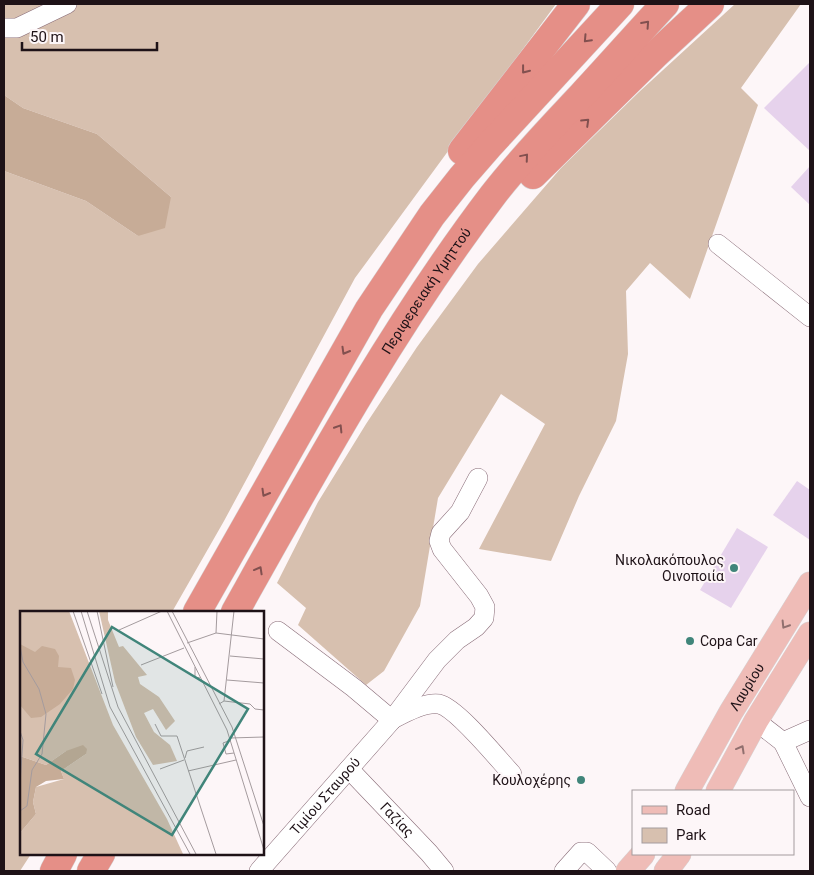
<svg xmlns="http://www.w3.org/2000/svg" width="814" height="875" viewBox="0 0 814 875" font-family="Roboto,sans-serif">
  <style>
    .green { fill: #d7c0af }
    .forest { fill: #c7ac97 }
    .building { fill: #e6d2ec }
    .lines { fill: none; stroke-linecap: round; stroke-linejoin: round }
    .minor-casing { stroke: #886b77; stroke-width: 20 }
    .major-casing { stroke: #d6d4d5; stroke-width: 25 }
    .highway-casing { stroke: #d6d4d5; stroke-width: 29 }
    .minor { stroke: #fff; stroke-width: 19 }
    .major { stroke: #efbcb7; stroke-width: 24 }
    .highway { stroke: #e58f87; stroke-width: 28 }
    .oneway { stroke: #82504f }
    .oneway2 { stroke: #91706f }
    .poi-dot { fill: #40857a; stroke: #fdf6f8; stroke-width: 2 }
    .labels { text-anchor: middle; stroke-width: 4; stroke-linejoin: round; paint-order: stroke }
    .street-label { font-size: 14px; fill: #1e1217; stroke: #fdf6f8 }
    .poi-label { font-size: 14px; fill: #1e1217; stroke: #fdf6f8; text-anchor: end }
    .inset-road { fill: none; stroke: #a49b9e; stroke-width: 1 }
    .view { fill: #40857a; fill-opacity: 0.15; stroke: #40857a; stroke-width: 2.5 }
    .inset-edge { fill: none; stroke: #1e1217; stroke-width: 2.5 }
  </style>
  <rect width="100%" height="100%" fill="#fdf6f8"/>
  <g class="green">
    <polygon points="4,4 556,4 355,278 224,521 172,612 21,612 21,854 31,854 20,871 4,871 4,171 86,201 138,236 171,197 97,134 23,108 4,95"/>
    <polygon points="735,4 801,4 741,88 758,105 690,299 650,263 626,291 628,354 616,421 579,496 551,561 479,549 545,424 501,394 438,498 420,606 384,671 366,685 298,625 306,608 277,583 318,502 366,424 417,347 478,264 561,168 639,92"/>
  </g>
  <polygon class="forest" points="4,95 23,108 97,134 171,197 165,228 138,236 86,201 4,171"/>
  <g class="building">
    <polygon points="810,62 810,151 764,108"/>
    <polygon points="810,166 810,205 791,187"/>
    <polygon points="797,481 810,490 810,540 773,515"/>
    <polygon points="737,528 768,547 731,608 700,590"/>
  </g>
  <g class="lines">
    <g class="minor-casing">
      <g id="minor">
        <polyline points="4,28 17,28 67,4"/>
        <polyline points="718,244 810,317"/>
        <polyline points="278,631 354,688 392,720"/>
        <path d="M395 718C406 712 426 702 439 704 457 708 498 759 512 774"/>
        <polyline points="756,721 783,742 810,730"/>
        <polyline points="783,742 810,797"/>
        <path id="s1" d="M349 769 429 853 444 871"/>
        <path id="s2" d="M259 871 392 720 437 660 457 640 476 627 484 618 485 607 479 596 442 549 439 541 441 533 460 512 478 478"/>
        <polyline points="564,871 581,852 587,852 607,871"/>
      </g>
    </g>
    <g class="major-casing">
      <g id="major">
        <path id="s3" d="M687 791 731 712 810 584"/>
        <polyline points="718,791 756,721 810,634"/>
        <polyline points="628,871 643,854"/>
        <polyline points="666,871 679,854"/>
      </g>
    </g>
    <g class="highway-casing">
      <g id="highway">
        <polyline points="462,151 576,4"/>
        <polyline points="533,175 656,54 710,4"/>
        <polyline points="197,612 369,309 432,215 462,177 489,146 620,4"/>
        <path id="s4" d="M235 612C315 469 394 325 493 195 520 160 551 128 581 96 609 66 637 34 665 4"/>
        <polyline points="54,871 63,854"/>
        <polyline points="91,871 101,854"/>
      </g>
    </g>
    <use href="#minor" class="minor"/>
    <use href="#major" class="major"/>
    <use href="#highway" class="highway"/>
  </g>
  <defs><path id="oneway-chevron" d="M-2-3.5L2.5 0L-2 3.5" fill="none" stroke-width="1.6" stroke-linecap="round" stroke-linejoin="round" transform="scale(1.25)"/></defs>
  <g class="oneway">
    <use href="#oneway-chevron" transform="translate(646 24) rotate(-48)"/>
    <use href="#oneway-chevron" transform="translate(587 39) rotate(133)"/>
    <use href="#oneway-chevron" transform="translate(525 70) rotate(128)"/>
    <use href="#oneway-chevron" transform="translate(586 122) rotate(-44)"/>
    <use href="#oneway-chevron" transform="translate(525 157) rotate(-50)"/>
    <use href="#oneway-chevron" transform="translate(345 351) rotate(120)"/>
    <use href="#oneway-chevron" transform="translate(339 428) rotate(-58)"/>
    <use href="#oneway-chevron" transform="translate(265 493) rotate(120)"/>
    <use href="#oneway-chevron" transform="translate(259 570) rotate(-61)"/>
  </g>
  <g class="oneway2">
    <use href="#oneway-chevron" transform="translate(785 625) rotate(122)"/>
    <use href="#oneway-chevron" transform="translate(741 749) rotate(-61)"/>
  </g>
  <g class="poi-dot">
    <circle cx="734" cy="568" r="5"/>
    <circle cx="690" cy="641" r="5"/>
    <circle cx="581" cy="780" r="5"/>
  </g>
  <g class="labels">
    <g class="street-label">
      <text dy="5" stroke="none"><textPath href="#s4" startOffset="374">Περιφερειακή Υμηττού</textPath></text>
      <text dy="5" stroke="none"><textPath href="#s3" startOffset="120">Λαυρίου</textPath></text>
      <text dy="5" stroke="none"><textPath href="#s2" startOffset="100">Τιμίου Σταυρού</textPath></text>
      <text dy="5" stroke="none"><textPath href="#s1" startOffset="70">Γαζίας</textPath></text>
    </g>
    <g class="poi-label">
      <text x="724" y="565">Νικολακόπουλος<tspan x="724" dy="16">Οινοποιία</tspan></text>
      <text x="700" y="646" text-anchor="start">Copa Car</text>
      <text x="571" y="785">Κουλοχέρης</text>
    </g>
  </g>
  <g transform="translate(20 611)">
    <rect width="244" height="244" fill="#fdf6f8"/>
    <path d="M0 0H49L93 114 147 208 163 243H1L0 222 16 203 13 191 16 176 44 168 41 160 66 143 46 140 26 154 0 145ZM79 0H88V9L99 36 103 35 127 64 118 66 120 73 139 86 155 110 146 119 133 98 124 102 134 121 150 134 157 150 133 154 116 126 95 71Z" fill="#d7c0af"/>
    <path d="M0 33 15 41 22 35 35 38 39 45 38 56 51 57 55 69 53 78 40 93 21 106 11 107 0 94ZM63 134 67 138 66 143 41 160 44 168 26 170 16 176 13 191 16 203 0 222V243V145L26 154 46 140Z" fill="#c7ac97"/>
    <path class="inset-road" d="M53 0 82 83M61 0 90 96 170 243M67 0 98 96 176 243M77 0 93 76M147 0 207 119 244 239M152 0 212 116 244 215M99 19 142 0M196 22 197 0M167 32 196 22 244 28M0 35 3 51 19 78 26 103 22 143 12 159 7 195 0 200M210 45 244 48M121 54 164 37M175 56V66L180 67M207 69 244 72M204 90 230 93 235 98 244 99M199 93 204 90 214 0M135 113 141 125H157L196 243M0 120 3 129 0 173M210 127 244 126M211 129 203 132 206 143 214 142M165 147 167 140 184 136M140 158 164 149M168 160 216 149"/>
    <path class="view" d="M92 16 228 98 152 224 16 143Z"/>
    <rect width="244" height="244" class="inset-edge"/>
  </g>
  <rect width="814" height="875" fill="none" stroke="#1e1217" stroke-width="10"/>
  <rect x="632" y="790" width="162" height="65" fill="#fdf6f8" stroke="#a49b9e"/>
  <rect x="642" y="806" width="25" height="8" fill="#efbcb7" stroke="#a49b9e"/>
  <text x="676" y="815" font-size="15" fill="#1e1217">Road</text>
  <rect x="642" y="828" width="25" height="15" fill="#d7c0af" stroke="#a49b9e"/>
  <text x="676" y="840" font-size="15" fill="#1e1217">Park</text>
  <path d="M22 42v8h135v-8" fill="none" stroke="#1e1217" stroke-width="2.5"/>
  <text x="30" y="42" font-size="15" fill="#1e1217" stroke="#fdf6f8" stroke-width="4" paint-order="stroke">50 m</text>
</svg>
